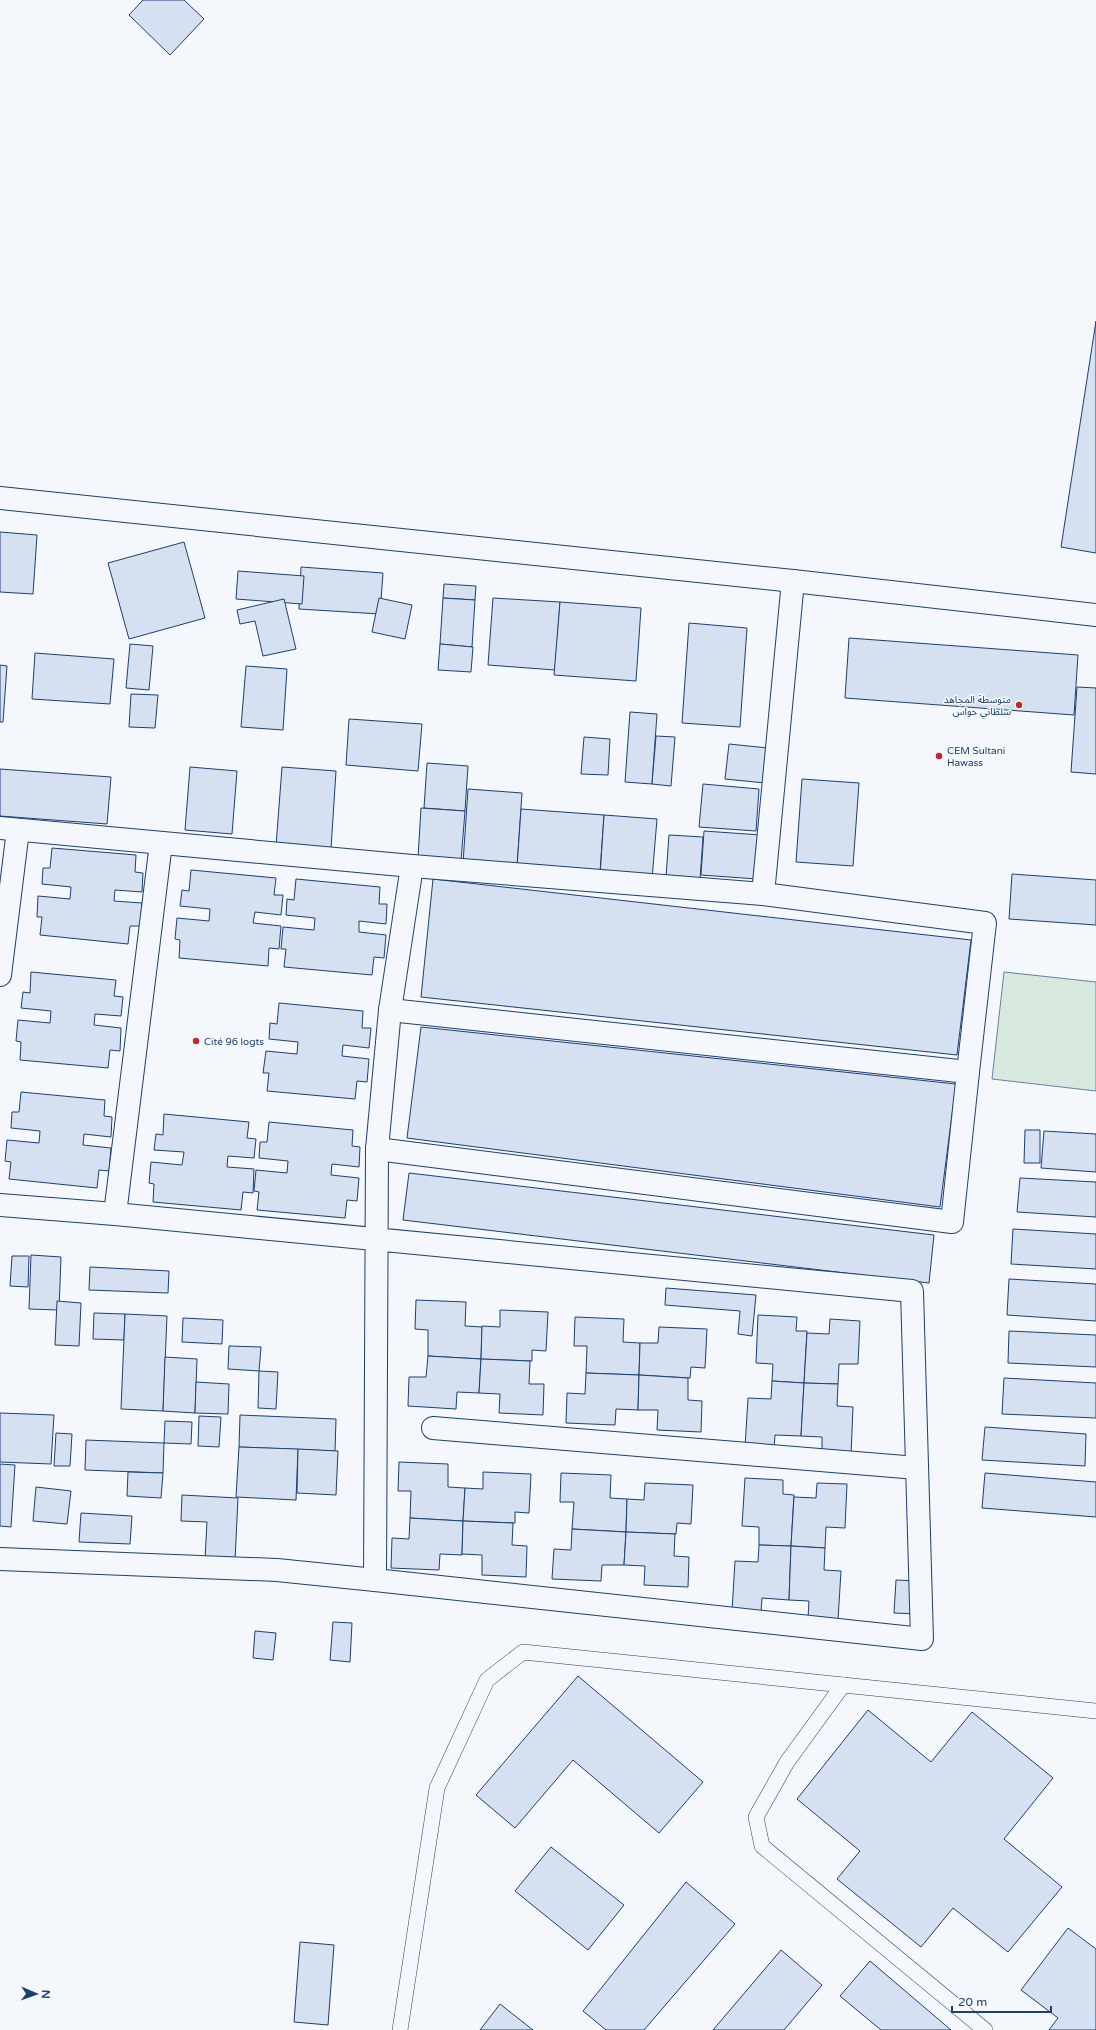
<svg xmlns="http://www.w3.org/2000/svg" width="1096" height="2030" viewBox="0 0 1096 2030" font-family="'Varela Round','Noto Sans Arabic',sans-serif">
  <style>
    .green { fill: #d7e8df; stroke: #687fa3 }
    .building { fill: #d5e0f0; stroke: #1d3f73 }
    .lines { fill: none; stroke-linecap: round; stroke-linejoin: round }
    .service-casing { stroke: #1d3f73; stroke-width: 16 }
    .minor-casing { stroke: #1d3f73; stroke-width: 24 }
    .service { stroke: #f4f7fb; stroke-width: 15 }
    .minor { stroke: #f4f7fb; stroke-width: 22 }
    .poi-dot { fill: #c62828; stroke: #f4f7fb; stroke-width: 1.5 }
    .labels { text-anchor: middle; stroke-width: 3; stroke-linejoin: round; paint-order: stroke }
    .poi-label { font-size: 10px; fill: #1d3f73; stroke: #f4f7fb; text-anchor: start }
  </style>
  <rect width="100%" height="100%" fill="#f4f7fb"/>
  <polygon class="green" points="1004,972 1096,982 1096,1091 992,1079"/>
  <g class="building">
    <polygon points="143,0 184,0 204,19 170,55 129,15"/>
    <polygon points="1096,321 1096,553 1061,547"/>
    <polygon points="0,532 37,535 33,594 0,592"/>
    <polygon points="184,542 205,618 129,639 108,563"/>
    <polygon points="301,567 383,573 380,614 299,609"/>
    <polygon points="238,571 304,576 302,604 236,599"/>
    <polygon points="444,584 476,586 475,600 443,598"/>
    <polygon points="379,598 412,605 405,639 372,632"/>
    <polygon points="443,598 475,600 472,647 440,644"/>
    <polygon points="493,598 560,602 555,670 488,665"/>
    <polygon points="284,599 296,649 263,656 255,621 240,624 237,610"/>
    <polygon points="560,602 641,608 636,681 554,675"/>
    <polygon points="689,623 747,628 740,727 682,723"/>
    <polygon points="849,638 1078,655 1074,715 845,698"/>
    <polygon points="130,644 153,646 149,690 126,688"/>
    <polygon points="440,644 473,647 471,672 438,670"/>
    <polygon points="35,653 114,659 110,704 32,699"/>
    <polygon points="0,665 7,666 3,722 0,722"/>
    <polygon points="246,666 287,669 283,730 241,727"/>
    <polygon points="1077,687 1096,688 1096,774 1071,772"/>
    <polygon points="131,694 158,695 155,728 129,727"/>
    <polygon points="630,712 657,714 652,784 625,782"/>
    <polygon points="349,719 422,724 418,771 346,765"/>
    <polygon points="656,736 675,737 671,786 652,784"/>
    <polygon points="584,737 610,739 608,775 581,774"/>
    <polygon points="729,744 768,748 765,783 725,779"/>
    <polygon points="427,763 468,766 465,811 424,808"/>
    <polygon points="190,767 237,771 232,834 185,830"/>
    <polygon points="282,767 336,771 331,849 276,846"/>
    <polygon points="0,769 111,777 107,824 0,816"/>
    <polygon points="802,779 859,783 853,866 796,862"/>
    <polygon points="703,784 759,789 756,831 699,827"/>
    <polygon points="468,789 522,793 517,867 463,863"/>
    <polygon points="421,808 465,811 461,861 418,858"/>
    <polygon points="521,809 604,815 600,872 517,867"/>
    <polygon points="604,815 657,819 652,879 600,876"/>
    <polygon points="704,831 761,835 757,879 701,875"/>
    <polygon points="669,835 703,837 700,879 666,877"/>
    <polygon points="52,848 136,855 135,872 143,873 142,892 115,890 114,901 142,903 140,926 130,926 128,944 40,935 42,917 37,917 38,896 70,899 71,887 42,884 43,868 50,868"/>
    <polygon points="191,870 276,878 274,895 283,895 281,915 255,912 253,923 281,926 279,949 269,948 268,966 179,958 180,940 175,939 177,918 209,921 210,909 180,906 182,890 189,891"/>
    <polygon points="1012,874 1096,880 1096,925 1009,919"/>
    <polygon points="296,879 380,887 379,904 387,904 386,924 359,921 359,932 386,935 384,958 374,957 372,975 284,967 286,949 281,949 283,927 314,930 315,918 286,915 287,899 294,900"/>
    <polygon points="433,879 971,940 957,1055 421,997"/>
    <polygon points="31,972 116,980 114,996 123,997 121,1016 95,1014 94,1025 121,1028 120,1051 110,1050 108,1068 20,1060 21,1042 16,1041 18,1020 50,1023 51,1011 21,1008 23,992 30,993"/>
    <polygon points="279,1003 363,1011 362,1028 371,1028 369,1048 343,1045 342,1056 369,1059 367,1082 357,1081 355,1099 267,1091 269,1073 263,1073 266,1051 297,1054 298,1042 269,1039 270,1023 277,1024"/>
    <polygon points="421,1027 956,1084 940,1207 407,1138"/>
    <polygon points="21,1092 105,1100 104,1116 112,1117 111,1137 84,1134 83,1145 111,1148 109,1171 99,1170 97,1188 9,1179 11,1162 5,1161 7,1140 39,1143 40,1131 11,1128 12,1112 19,1112"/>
    <polygon points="164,1114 249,1122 247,1138 256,1139 254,1158 228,1156 227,1167 254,1169 253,1193 243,1192 241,1210 153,1202 154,1184 149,1183 151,1162 182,1165 184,1152 154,1150 156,1134 163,1135"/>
    <polygon points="269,1122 353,1130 352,1146 360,1147 359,1167 332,1164 331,1175 359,1178 357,1201 347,1200 345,1218 257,1210 259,1192 254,1191 256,1170 287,1173 288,1161 259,1158 260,1142 267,1142"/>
    <polygon points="1025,1130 1040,1130 1040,1163 1024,1163"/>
    <polygon points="1044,1131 1096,1134 1096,1172 1041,1168"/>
    <polygon points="409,1173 934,1235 929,1283 403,1220"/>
    <polygon points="1020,1178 1096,1182 1096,1217 1017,1212"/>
    <polygon points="1013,1229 1096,1234 1096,1269 1011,1264"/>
    <polygon points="31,1255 61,1257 59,1310 29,1309"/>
    <polygon points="12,1256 29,1256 28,1287 10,1286"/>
    <polygon points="90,1267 169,1271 168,1293 89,1290"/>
    <polygon points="1009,1279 1096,1284 1096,1321 1007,1315"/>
    <polygon points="666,1288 756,1295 752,1336 738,1334 740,1311 665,1305"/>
    <polygon points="416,1300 466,1302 465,1326 482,1327 481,1359 428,1356 428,1330 415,1329"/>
    <polygon points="57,1301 81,1303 79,1346 55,1345"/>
    <polygon points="500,1310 548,1312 546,1351 532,1350 532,1361 481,1359 482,1326 500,1327"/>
    <polygon points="94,1313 125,1314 124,1340 93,1339"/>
    <polygon points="125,1314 167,1316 163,1411 121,1409"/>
    <polygon points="758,1315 797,1317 796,1331 807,1331 804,1383 772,1381 773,1364 756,1363"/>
    <polygon points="575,1317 624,1319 623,1342 640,1343 639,1375 586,1373 587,1346 574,1346"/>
    <polygon points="183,1318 223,1320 222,1344 182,1342"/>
    <polygon points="830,1319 860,1321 858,1364 839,1364 838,1384 804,1383 807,1333 829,1334"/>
    <polygon points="659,1327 707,1329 705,1368 691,1367 690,1378 639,1375 640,1343 658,1343"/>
    <polygon points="1009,1331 1096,1335 1096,1367 1008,1363"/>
    <polygon points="229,1346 261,1347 259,1371 228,1369"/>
    <polygon points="428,1356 481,1359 479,1393 457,1392 456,1409 408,1406 409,1377 426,1377"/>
    <polygon points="165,1357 197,1359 195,1413 163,1411"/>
    <polygon points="481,1359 530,1361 529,1384 544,1384 543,1415 499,1413 500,1394 479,1393"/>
    <polygon points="259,1371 278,1372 276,1409 258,1408"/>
    <polygon points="586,1373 639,1375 638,1410 616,1409 615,1425 566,1423 567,1393 585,1394"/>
    <polygon points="639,1375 688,1378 688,1400 702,1401 701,1432 657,1430 658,1410 638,1410"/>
    <polygon points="1004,1378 1096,1383 1096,1418 1002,1414"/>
    <polygon points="772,1381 804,1383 801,1436 775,1435 774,1449 745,1447 748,1398 771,1399"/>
    <polygon points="196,1382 229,1384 228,1414 195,1413"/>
    <polygon points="804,1383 838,1384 837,1406 853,1407 851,1456 822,1455 822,1437 801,1436"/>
    <polygon points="0,1413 54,1415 51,1464 0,1462"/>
    <polygon points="240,1415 336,1419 335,1451 239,1447"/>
    <polygon points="199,1416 221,1417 219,1447 198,1446"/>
    <polygon points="165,1421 192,1422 191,1444 164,1443"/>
    <polygon points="985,1427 1086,1434 1085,1466 982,1460"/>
    <polygon points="56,1433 72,1434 70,1466 54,1466"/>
    <polygon points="86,1440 164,1443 163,1473 85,1470"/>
    <polygon points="239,1447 298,1449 296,1500 236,1497"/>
    <polygon points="298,1449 338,1451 336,1495 297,1493"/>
    <polygon points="399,1462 448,1464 448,1487 465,1488 463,1521 410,1518 411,1491 398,1491"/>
    <polygon points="0,1464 15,1465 11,1527 0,1526"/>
    <polygon points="128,1472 163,1473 161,1498 127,1496"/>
    <polygon points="483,1472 531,1474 529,1513 515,1512 515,1523 463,1521 465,1488 483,1489"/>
    <polygon points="561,1473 611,1475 610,1498 627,1499 626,1532 572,1529 574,1502 560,1502"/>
    <polygon points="985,1473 1096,1482 1096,1517 982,1508"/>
    <polygon points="745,1478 783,1480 783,1494 794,1495 791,1546 759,1545 759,1527 742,1526"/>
    <polygon points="645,1483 693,1485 691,1524 677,1523 676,1534 626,1532 627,1499 644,1500"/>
    <polygon points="817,1483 847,1484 845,1528 826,1527 825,1548 791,1546 794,1497 816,1498"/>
    <polygon points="36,1487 71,1491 67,1524 33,1521"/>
    <polygon points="182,1495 238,1498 235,1561 205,1559 207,1522 181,1521"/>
    <polygon points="81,1513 132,1516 130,1544 79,1542"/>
    <polygon points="410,1518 463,1521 462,1555 440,1554 439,1570 391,1568 392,1538 409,1539"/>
    <polygon points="463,1521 513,1523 512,1545 527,1546 526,1577 482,1575 482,1555 462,1554"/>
    <polygon points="572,1529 626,1532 624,1565 602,1565 601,1581 552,1579 554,1549 571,1550"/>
    <polygon points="626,1532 675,1534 674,1556 689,1557 688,1587 644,1585 645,1566 624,1565"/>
    <polygon points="759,1545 791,1546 789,1600 762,1598 761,1612 732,1611 735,1561 758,1562"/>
    <polygon points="791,1546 825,1548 824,1570 841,1571 838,1620 808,1618 809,1601 789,1600"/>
    <polygon points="896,1580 920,1581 918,1614 894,1613"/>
    <polygon points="333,1622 352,1623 350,1662 330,1660"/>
    <polygon points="255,1631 276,1633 273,1660 253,1658"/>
    <polygon points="578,1676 703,1782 659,1833 573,1760 515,1828 476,1795"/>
    <polygon points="868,1710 931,1762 972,1712 1053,1778 1004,1839 1062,1887 1008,1952 953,1908 921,1947 837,1879 860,1851 797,1799"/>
    <polygon points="551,1847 624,1905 588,1950 515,1891"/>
    <polygon points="686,1882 735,1924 644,2030 606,2030 583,2011"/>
    <polygon points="1068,1928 1096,1949 1096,2030 1049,2030 1058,2018 1021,1990"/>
    <polygon points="300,1942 334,1945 328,2025 294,2022"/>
    <polygon points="781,1950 822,1985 784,2030 713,2030"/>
    <polygon points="870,1961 951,2030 881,2030 840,1996"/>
    <polygon points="500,2004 533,2030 480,2030"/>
  </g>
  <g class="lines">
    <g class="service-casing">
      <g id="service">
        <polyline points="843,1685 787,1762 756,1817 762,1846 985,2030"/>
        <polyline points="400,2030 437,1788 487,1680 523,1652 1096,1711"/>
      </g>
    </g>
    <g class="minor-casing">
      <g id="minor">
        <polyline points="0,498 793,581 1096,615"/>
        <polyline points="0,828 412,866 763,894 793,581"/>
        <polyline points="763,894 985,923 968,1072"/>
        <polyline points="0,975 18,830"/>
        <polyline points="377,1149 952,1222 968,1072 390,1010"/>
        <polyline points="0,1205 115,1214 912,1291 922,1639 375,1580 377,1149 390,1010 412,866"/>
        <polyline points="115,1214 161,843"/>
        <polyline points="433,1428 917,1468"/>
        <polyline points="0,1559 277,1570 375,1580"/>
      </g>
    </g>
    <use href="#service" class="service"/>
    <use href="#minor" class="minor"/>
  </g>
  <g class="poi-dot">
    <circle cx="1019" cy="705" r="4"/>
    <circle cx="939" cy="756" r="4"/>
    <circle cx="196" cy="1041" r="4"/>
  </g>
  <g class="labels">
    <g class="poi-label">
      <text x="1011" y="703" text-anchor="end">متوسطة المجاهد<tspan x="1011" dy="12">سلطاني حواس</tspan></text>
      <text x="947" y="754">CEM Sultani<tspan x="947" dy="12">Hawass</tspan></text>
      <text x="204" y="1045">Cité 96 logts</text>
    </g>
  </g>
  <g transform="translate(36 1994) rotate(92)" stroke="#f4f7fb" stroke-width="3" paint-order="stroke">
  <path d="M0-3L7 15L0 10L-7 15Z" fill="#1d3f73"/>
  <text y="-6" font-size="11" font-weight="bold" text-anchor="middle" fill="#1d3f73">N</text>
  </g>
  <path d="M952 2006v6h99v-6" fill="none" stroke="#1d3f73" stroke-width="2"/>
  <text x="958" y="2006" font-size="12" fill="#1d3f73" stroke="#f4f7fb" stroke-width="3" paint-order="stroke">20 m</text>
</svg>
